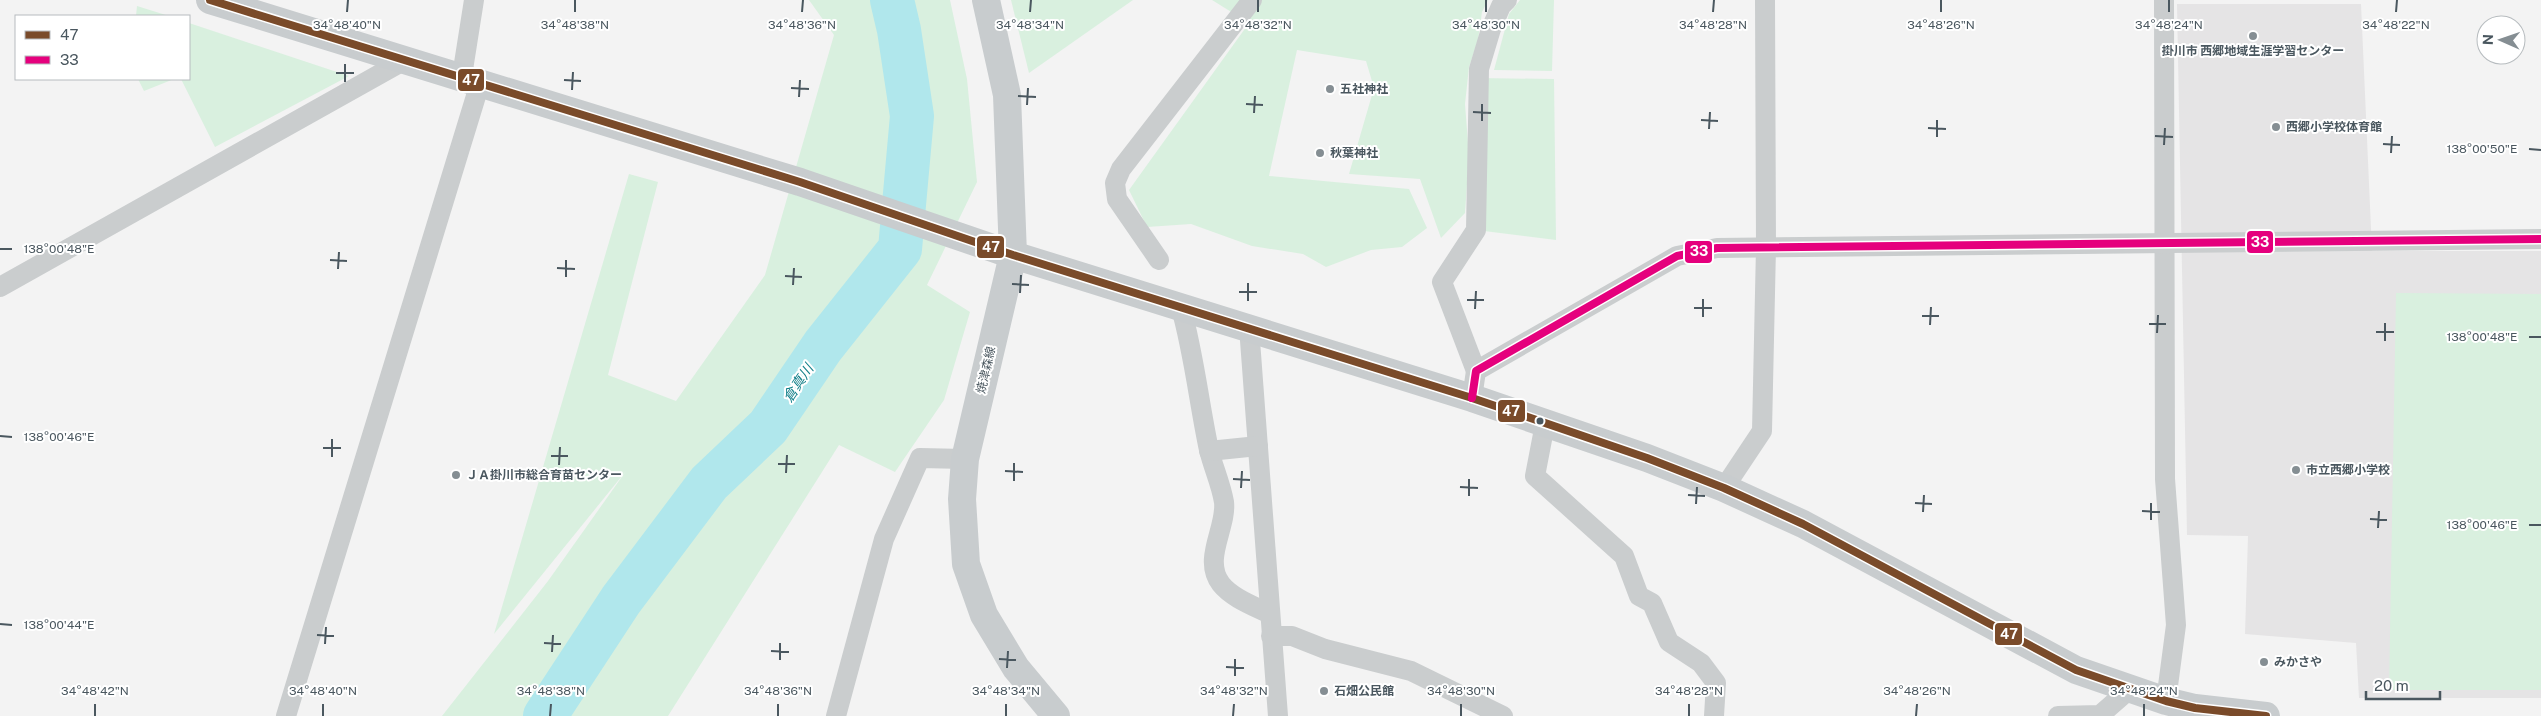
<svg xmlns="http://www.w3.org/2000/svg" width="2541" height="716" viewBox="0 0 2541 716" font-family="'Public Sans','Noto Sans JP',sans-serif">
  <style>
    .education { fill: #e5e4e5 }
    .green { fill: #d9f0df }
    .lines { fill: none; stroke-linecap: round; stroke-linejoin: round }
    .river { stroke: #b0e7ec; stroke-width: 44 }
    .minor { stroke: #cacdce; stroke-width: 20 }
    .primary { stroke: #c8ccce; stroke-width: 28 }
    .bus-1-casing { stroke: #fff; stroke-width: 11 }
    .bus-2-casing { stroke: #fff; stroke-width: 11 }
    .bus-1 { stroke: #7a4b2a; stroke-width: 8 }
    .bus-2 { stroke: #e5007d; stroke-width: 8 }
    .ticks { fill: none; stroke: #4a575f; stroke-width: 2 }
    .poi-dot { fill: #858e93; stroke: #fff; stroke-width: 2 }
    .bus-dot { fill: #4a575f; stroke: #fff; stroke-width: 2 }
    .labels { text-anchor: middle; stroke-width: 4; stroke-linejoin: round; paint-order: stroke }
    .poi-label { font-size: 12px; font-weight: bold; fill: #4a575f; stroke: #fff; text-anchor: start }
    .street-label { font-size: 12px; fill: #4a575f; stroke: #fff }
    .water-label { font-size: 14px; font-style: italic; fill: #13808a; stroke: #fff }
    .ticks-label { font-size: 12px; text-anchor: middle; fill: #4a575f; stroke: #fff; stroke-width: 4; stroke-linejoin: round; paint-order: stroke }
    .line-badge { stroke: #fff; stroke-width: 2 }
    .badge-label { font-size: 14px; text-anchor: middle; font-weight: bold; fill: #fff }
  </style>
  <rect width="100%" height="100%" fill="#f3f3f3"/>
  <polygon class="education" points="2177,4 2361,4 2372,251 2541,251 2541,698 2359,698 2356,643 2245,634 2248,536 2187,535"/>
  <g class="green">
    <polygon points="809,0 950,0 967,79 977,182 927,285 970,312 944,400 895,472 839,445 668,716 442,716 548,581 626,471 494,634 629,174 658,182 608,375 676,401 765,275 834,35"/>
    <polygon points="1011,0 1133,0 1029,73"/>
    <polygon points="1212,0 1488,0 1482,12 1478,40 1469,67 1465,104 1469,156 1465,213 1441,238 1420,179 1349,174 1374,88 1366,61 1297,50 1269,176 1409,189 1427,228 1402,247 1371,250 1326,267 1303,254 1252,246 1191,224 1147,227 1129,190 1249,23"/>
    <polygon points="1520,0 1554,0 1552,71 1494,70 1509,14"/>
    <polygon points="137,6 169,16 136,16"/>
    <polygon points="189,23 349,76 215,147 181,79 189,79"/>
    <polygon points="1478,78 1554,79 1556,240 1476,230"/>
    <polygon points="138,79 174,79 144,91"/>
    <polygon points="2396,293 2541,294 2541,690 2389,690"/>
  </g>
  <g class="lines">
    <polyline class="river" points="545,716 621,600 709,483 768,427 823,346 900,249 912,116 899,30 892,0"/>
    <g class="minor">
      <polyline points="2164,0 2165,479 2176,625 2166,701"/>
      <polyline points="462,76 474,0"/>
      <polyline points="1159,260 1117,199 1115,183 1121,169 1252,0"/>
      <polyline points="0,287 405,60"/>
      <path d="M1181 308C1194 354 1199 403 1209 450 1213 467 1221 484 1224 502 1227 528 1202 559 1221 584 1232 598 1254 606 1270 614"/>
      <polyline points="1249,327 1278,716"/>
      <polyline points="1476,371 1442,282 1476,230 1479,69 1491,29 1501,6 1507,0"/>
      <polyline points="1472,398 1476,371 1677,256 1717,248 2541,239"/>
      <polyline points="1545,424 1535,476 1624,556 1639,596 1652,603 1669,642 1701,663 1716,683 1714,716"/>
      <polyline points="1209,451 1258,446"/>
      <polyline points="1724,488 1762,431 1766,247 1765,0"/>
      <polyline points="1271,636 1292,636 1325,649 1411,671 1503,716"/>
      <polyline points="286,716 480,83"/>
      <polyline points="836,716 884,539 920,458 965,459"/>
      <polyline points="2058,716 2100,715 2131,688"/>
    </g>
    <g class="primary">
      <polyline points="210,0 800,182 1013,255 1472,398 1647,458 1724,488 1803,524 2076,670 2166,701 2195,708 2266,716"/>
      <polyline points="986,0 1007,95 1013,255 965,459 962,499 966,564 984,615 1016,668 1056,716"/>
    </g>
    <g class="bus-1-casing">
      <polyline id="bus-1" points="210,0 800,182 1013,255 1472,398 1647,458 1724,488 1803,524 2076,670 2166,701 2195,708 2266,716"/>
    </g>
    <g class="bus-2-casing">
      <polyline id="bus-2" points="1472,398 1476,371 1677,256 1717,248 2541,239"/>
    </g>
    <use href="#bus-1" class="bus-1"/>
    <use href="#bus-2" class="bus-2"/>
  </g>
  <path class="ticks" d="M347 12 348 0M575 12V0M802 12 803 0M1030 12 1031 0M1258 12V0M1486 12V0M1713 12 1714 0M1941 12V0M2169 12V0M2396 12 2397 0M336 73H354M564 80 581 81M345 82V64M791 88 809 89M572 90 573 72M1018 96 1036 97M799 97 800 80M1246 104 1263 105M1027 105 1028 88M1473 112 1491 113M1254 113 1255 96M1701 120 1718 121M1482 121V104M1928 128 1946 129M1709 129 1710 112M2155 136 2173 137M1937 137V120M2383 144 2400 145M2164 145 2165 128M2529 149 2541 150M2391 153 2392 136M0 249H12M330 260 347 261M557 268 575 269M338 269 339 252M785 276 802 277M566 277V260M1012 284 1029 285M793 285 794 268M1239 292H1257M1020 293 1021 275M1467 300H1484M1248 301V283M1694 308H1712M1475 309 1476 291M1922 316H1939M1703 317V299M2149 324H2166M1930 325 1931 307M2376 332H2394M2157 333 2158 315M2529 337H2541M2385 341V323M0 436 12 437M323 448H341M551 456H568M332 457V439M778 464H795M559 465 560 447M1005 471 1023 472M786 473 787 455M1233 479 1250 480M1014 481V463M1460 487 1478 488M1241 488 1242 471M1688 495 1705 496M1469 496V479M1915 503 1932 504M1696 504 1697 487M2142 511 2160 512M1923 512 1924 495M2370 519 2387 520M2151 520V503M2529 525H2541M2378 528 2379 511M0 624 12 625M317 635 334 636M544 643 561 644M325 644 326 627M771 651 789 652M552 652 553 635M999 659 1016 660M780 660V643M1226 667 1244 668M1007 668 1008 651M1235 676V659M95 716V704M323 716V704M550 716 551 704M778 716V704M1006 716V704M1233 716 1234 704M1461 716V704M1689 716V704M1916 716 1917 704M2144 716V704"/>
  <g class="poi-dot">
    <circle cx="2253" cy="36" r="5"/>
    <circle cx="1330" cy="89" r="5"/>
    <circle cx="2276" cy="127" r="5"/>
    <circle cx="1320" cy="153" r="5"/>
    <circle cx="2296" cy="470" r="5"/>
    <circle cx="456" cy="475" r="5"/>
    <circle cx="2264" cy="662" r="5"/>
    <circle cx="1324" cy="691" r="5"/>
  </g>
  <circle class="bus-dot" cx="1540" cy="421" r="4.5"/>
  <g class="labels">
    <g class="poi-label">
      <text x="2253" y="55" text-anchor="middle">掛川市 西郷地域生涯学習センター</text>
      <text x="1340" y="93">五社神社</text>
      <text x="2286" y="131">西郷小学校体育館</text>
      <text x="1330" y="157">秋葉神社</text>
      <text x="2306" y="474">市立西郷小学校</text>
      <text x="466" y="479">ＪＡ掛川市総合育苗センター</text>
      <text x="2274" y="666">みかさや</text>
      <text x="1334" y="695">石畑公民館</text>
    </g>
    <g class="street-label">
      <text transform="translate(986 370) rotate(-77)" y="4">焼津森線</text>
    </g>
    <g class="water-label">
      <text transform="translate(798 383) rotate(-56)" y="5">倉真川</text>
    </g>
  </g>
  <g class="ticks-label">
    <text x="347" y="29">34°48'40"N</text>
    <text x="575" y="29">34°48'38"N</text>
    <text x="802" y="29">34°48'36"N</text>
    <text x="1030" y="29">34°48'34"N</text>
    <text x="1258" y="29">34°48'32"N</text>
    <text x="1486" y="29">34°48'30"N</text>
    <text x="1713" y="29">34°48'28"N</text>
    <text x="1941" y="29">34°48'26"N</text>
    <text x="2169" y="29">34°48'24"N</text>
    <text x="2396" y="29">34°48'22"N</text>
    <text x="2482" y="153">138°00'50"E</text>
    <text x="59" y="253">138°00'48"E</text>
    <text x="2482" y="341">138°00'48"E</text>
    <text x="59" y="441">138°00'46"E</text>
    <text x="2482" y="529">138°00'46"E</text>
    <text x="59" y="629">138°00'44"E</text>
    <text x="95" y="695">34°48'42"N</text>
    <text x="323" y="695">34°48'40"N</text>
    <text x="551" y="695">34°48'38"N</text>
    <text x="778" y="695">34°48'36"N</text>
    <text x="1006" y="695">34°48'34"N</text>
    <text x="1234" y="695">34°48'32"N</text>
    <text x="1461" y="695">34°48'30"N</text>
    <text x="1689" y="695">34°48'28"N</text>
    <text x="1917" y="695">34°48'26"N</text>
    <text x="2144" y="695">34°48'24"N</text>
  </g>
  <g class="line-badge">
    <rect x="457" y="68" width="28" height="24" rx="5" fill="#7a4b2a"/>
    <rect x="2246" y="230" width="28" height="24" rx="5" fill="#e5007d"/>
    <rect x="976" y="235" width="29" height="24" rx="5" fill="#7a4b2a"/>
    <rect x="1684" y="240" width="29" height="24" rx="5" fill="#e5007d"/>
    <rect x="1497" y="399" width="29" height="24" rx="5" fill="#7a4b2a"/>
    <rect x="1994" y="622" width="29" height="24" rx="5" fill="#7a4b2a"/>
  </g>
  <g class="badge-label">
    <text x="471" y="85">47</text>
    <text x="2260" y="247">33</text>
    <text x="991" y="252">47</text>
    <text x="1699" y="256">33</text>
    <text x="1511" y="416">47</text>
    <text x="2009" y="639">47</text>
  </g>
  <rect x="15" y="15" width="175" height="65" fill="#ffffff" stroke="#b7bcbf"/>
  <rect x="25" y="31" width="25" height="8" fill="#7a4b2a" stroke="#b7bcbf"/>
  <text x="60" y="40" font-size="15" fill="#4a575f">47</text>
  <rect x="25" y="56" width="25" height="8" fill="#e5007d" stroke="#b7bcbf"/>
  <text x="60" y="65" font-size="15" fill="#4a575f">33</text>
  <g transform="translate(2501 40) rotate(272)"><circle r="24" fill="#ffffff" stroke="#b7bcbf"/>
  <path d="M0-4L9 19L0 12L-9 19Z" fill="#858e93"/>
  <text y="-8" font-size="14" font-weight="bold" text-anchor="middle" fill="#4a575f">N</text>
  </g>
  <path d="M2366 691v8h74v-8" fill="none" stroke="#4a575f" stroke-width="2.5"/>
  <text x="2374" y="691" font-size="15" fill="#4a575f" stroke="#ffffff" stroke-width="4" paint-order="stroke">20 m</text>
</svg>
